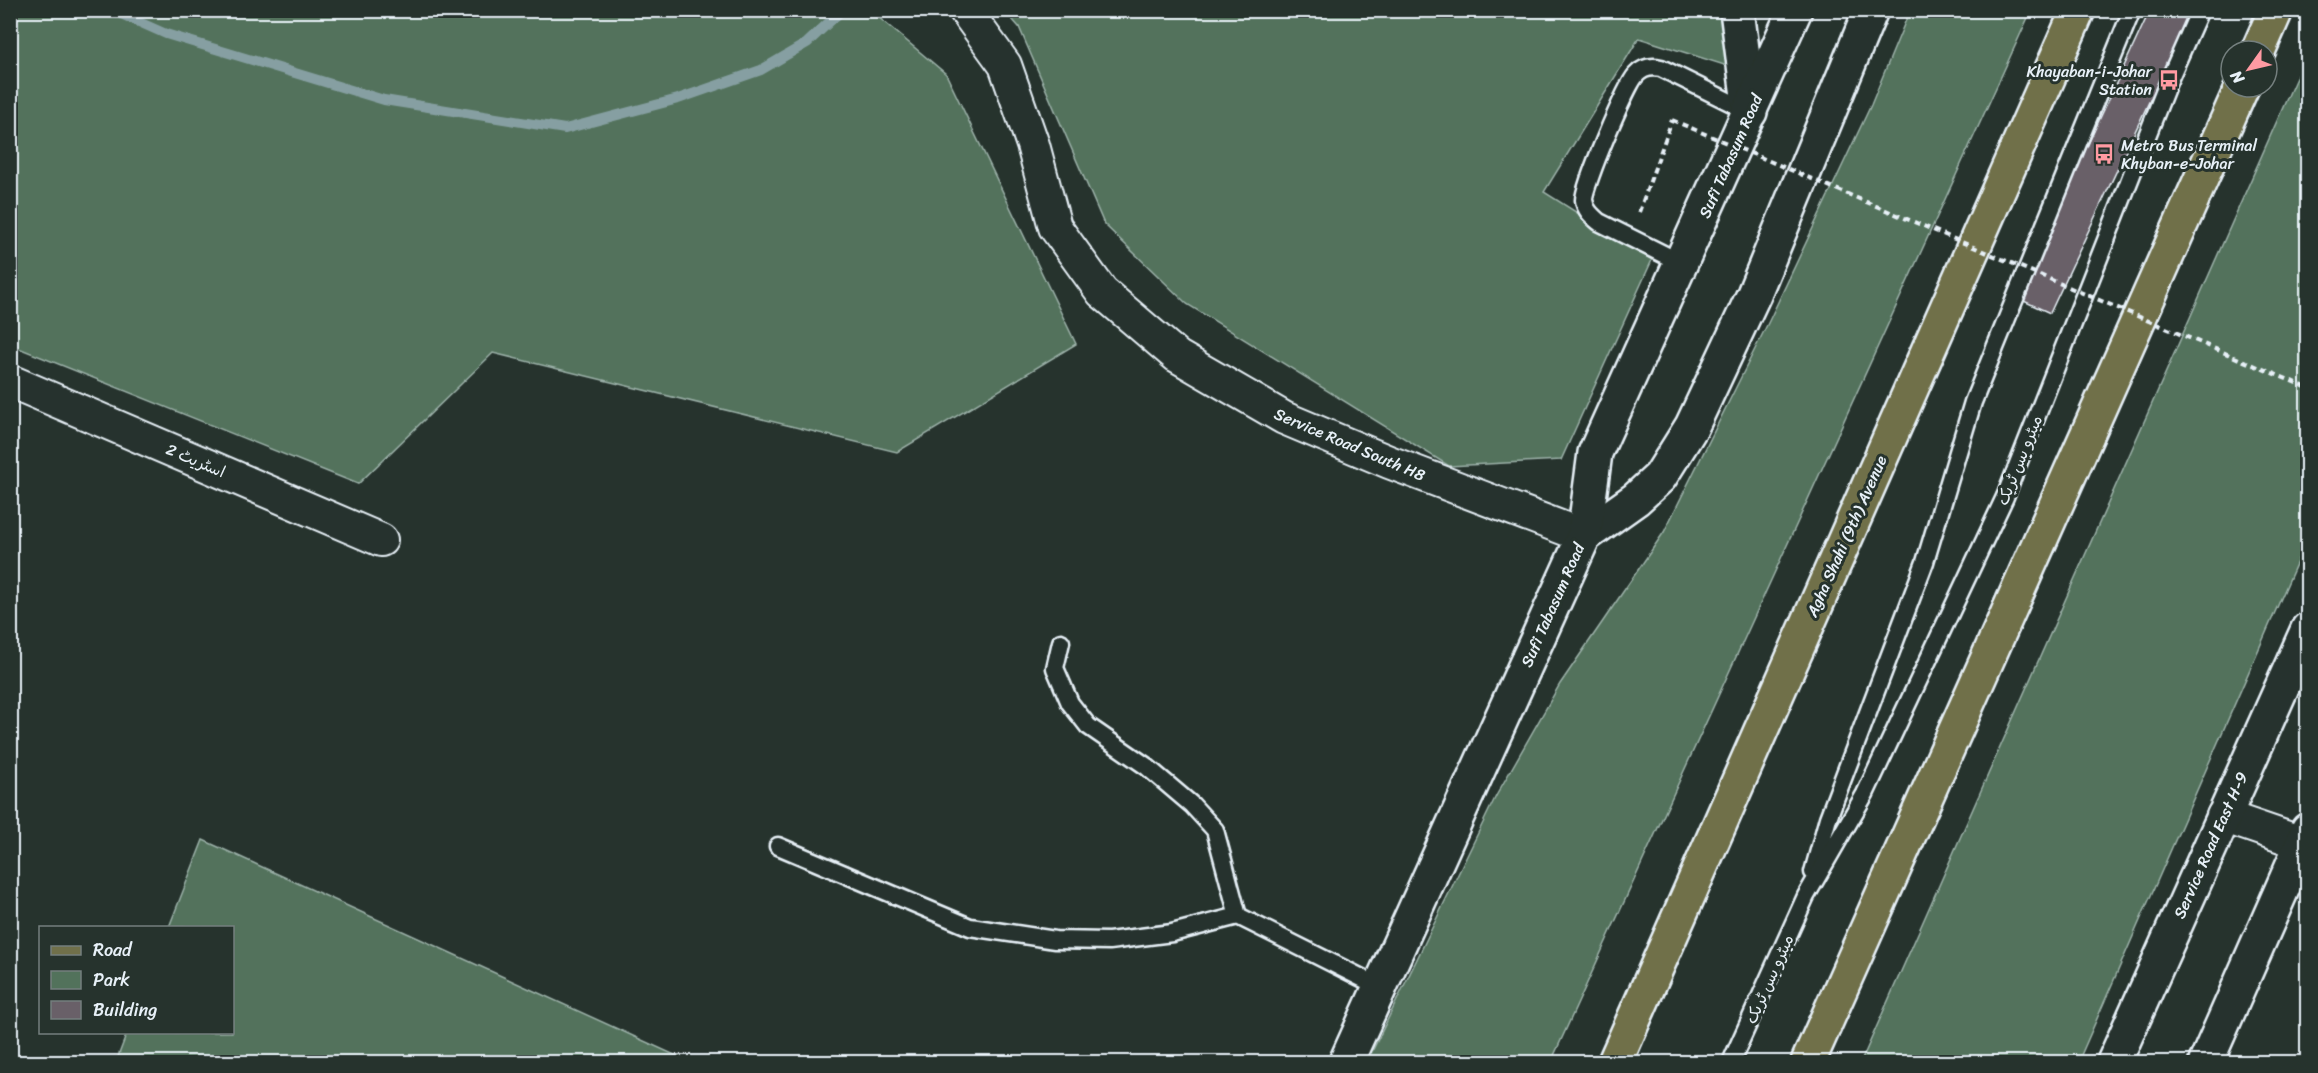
<svg xmlns="http://www.w3.org/2000/svg" width="2318" height="1073" viewBox="0 0 2318 1073" font-family="Sriracha,'Playpen Sans Arabic',sans-serif">
  <style>
    .green { fill: #52725b; stroke: #9db2aa; stroke-width: 1.5 }
    .lines { fill: none; stroke-linecap: round; stroke-linejoin: round }
    .stream { stroke: #869fa2; stroke-width: 10 }
    .building { fill: #696068; stroke: #e8f1f8; stroke-width: 1.5 }
    .lane-casing { stroke: #e8f1f8; stroke-width: 21 }
    .street-casing { stroke: #e8f1f8; stroke-width: 36 }
    .secondary-casing { stroke: #e8f1f8; stroke-width: 38 }
    .primary-casing { stroke: #e8f1f8; stroke-width: 38 }
    .path { stroke: #e8f1f8; stroke-width: 4; stroke-dasharray: 6 4.5; stroke-linecap: butt }
    .lane { stroke: #26332d; stroke-width: 16 }
    .street { stroke: #26332d; stroke-width: 32 }
    .secondary { stroke: #26332d; stroke-width: 33 }
    .primary { stroke: #70704a; stroke-width: 33 }
    .path-bridge { stroke: #e8f1f8; stroke-width: 4; stroke-dasharray: 6 4.5; stroke-linecap: butt }
    .labels { text-anchor: middle; stroke-width: 6; stroke-linejoin: round; paint-order: stroke }
    .poi-label { font-size: 16px; fill: #e8f1f8; stroke: #26332d; text-anchor: end }
    .street-label { font-size: 16px; fill: #e8f1f8; stroke: #26332d }
  </style>
  <rect width="100%" height="100%" fill="#26332d"/>
  <filter id="ink" filterUnits="userSpaceOnUse"><feTurbulence type="fractalNoise" baseFrequency=".0167" numOctaves="2"/><feDisplacementMap in="SourceGraphic" scale="12" xChannelSelector="R" yChannelSelector="G"/><feConvolveMatrix kernelMatrix="1 2 1 2 8 2 1 2 1" color-interpolation-filters="sRGB"/></filter>
  <g filter="url(#ink)">
    <g class="green">
      <polygon points="1910,10 2031,11 1551,1062 1367,1062 1496,796 1560,684 1664,532 1769,321 1871,105"/>
      <polygon points="10,11 871,11 946,74 1076,344 897,452 493,353 358,484 11,345"/>
      <polygon points="1005,11 1727,11 1740,70 1639,38 1544,192 1652,260 1561,460 1449,466 1187,304 1104,224 1019,27"/>
      <polygon points="2307,53 2307,539 2078,1062 1861,1062"/>
      <polygon points="203,840 690,1062 116,1062 127,1033 232,1032 232,928 169,927"/>
    </g>
    <g class="lines">
      <polyline class="stream" points="112,10 166,34 384,100 565,129 678,99 761,70 807,43 842,10"/>
    </g>
    <polygon class="building" points="2150,10 2192,10 2050,313 2017,298"/>
    <g class="lines">
      <g class="lane-casing">
        <g id="lane">
          <path d="M1681 263 1599 222C1592 216 1585 210 1584 200 1583 187 1626 86 1636 75 1643 67 1652 66 1661 68L1750 112"/>
          <polyline points="1061,642 1055,668 1070,703 1088,726 1146,766 1192,805 1215,830 1238,916"/>
          <polyline points="778,846 970,927 1055,940 1109,941 1172,933 1238,916 1380,987"/>
          <polyline points="1813,872 1828,818 1925,562 1973,402 2132,10"/>
          <polyline points="1731,1062 1806,896 1865,794 2005,497 2169,80 2200,10"/>
        </g>
      </g>
      <g class="street-casing">
        <g id="street">
          <polyline points="965,10 1005,65 1033,145 1055,227 1102,292 1177,356 1284,418 1389,462 1584,536"/>
          <polyline points="10,381 381,540"/>
          <polyline points="2223,816 2302,843 2308,847"/>
        </g>
      </g>
      <g class="secondary-casing">
        <g id="secondary">
          <polyline points="1737,10 1750,112"/>
          <polyline points="1584,536 1636,499 1660,477 1692,426 1754,294 1871,10"/>
          <polyline points="1346,1062 1584,536 1595,453 1795,10"/>
          <polyline points="2114,1062 2308,629"/>
          <polyline points="2206,1062 2308,830"/>
        </g>
      </g>
      <g class="primary-casing">
        <g id="primary">
          <polyline points="2258,51 2276,10"/>
          <polyline points="1615,1062 2078,10"/>
          <polyline points="1808,1062 2242,87"/>
        </g>
      </g>
      <polyline class="path" points="1639,212 1672,120"/>
      <use href="#lane" class="lane"/>
      <use href="#street" class="street"/>
      <use href="#secondary" class="secondary"/>
      <use href="#primary" class="primary"/>
      <polyline class="path-bridge" points="1672,120 2308,388"/>
    </g>
  </g>
  <defs>
    <g id="bus-bare" transform="scale(1.62)"><path d="M-5-6H5V4H4V6H2V4H-2V6H-4V4H-5ZM-3.5-4V0h7V-4ZM-3.5 1.2v1.5H-2V1.2ZM2 1.2v1.5H3.5V1.2Z" fill="#ff9aa2" stroke="#26332d" stroke-width="2.5" paint-order="stroke"/></g>
  </defs>
  <g fill-rule="evenodd">
    <use href="#bus-bare" x="2169" y="80"/>
    <use href="#bus-bare" x="2104" y="154"/>
  </g>
  <g class="labels">
    <g class="poi-label">
      <text x="2152" y="77">Khayaban-i-Johar<tspan x="2152" dy="18">Station</tspan></text>
      <text x="2121" y="151" text-anchor="start">Metro Bus Terminal<tspan x="2121" dy="18">Khyban-e-Johar</tspan></text>
    </g>
    <g class="street-label">
      <text transform="translate(1730 156) rotate(-66)" y="6">Sufi Tabasum Road</text>
      <text transform="translate(1350 444) rotate(23)" y="6">Service Road South H8</text>
      <text transform="translate(196 460) rotate(23)" y="6">اسٹریٹ 2</text>
      <text transform="translate(2019 460) rotate(-68)" y="6">میٹرو بس ٹریک</text>
      <text transform="translate(1846 536) rotate(-66)" y="6">Agha Shahi (9th) Avenue</text>
      <text transform="translate(1552 605) rotate(-66)" y="6">Sufi Tabasum Road</text>
      <text transform="translate(2210 845) rotate(-66)" y="6">Service Road East H-9</text>
      <text transform="translate(1769 979) rotate(-66)" y="6">میٹرو بس ٹریک</text>
    </g>
  </g>
  <rect width="2318" height="1073" fill="none" stroke="#26332d" stroke-width="36"/>
  <rect x="18" y="18" width="2282" height="1037" fill="none" stroke="#e8f1f8" stroke-width="2" filter="url(#ink)"/>
  <rect x="39" y="926" width="195" height="108" fill="#26332d" stroke="#747f7e" stroke-width="1.5"/>
  <rect x="51" y="946" width="30" height="9" fill="#70704a" stroke="#747f7e" stroke-width="1.5"/>
  <text x="93" y="956" font-size="18" fill="#e8f1f8">Road</text>
  <rect x="51" y="971" width="30" height="18" fill="#52725b" stroke="#747f7e" stroke-width="1.5"/>
  <text x="93" y="986" font-size="18" fill="#e8f1f8">Park</text>
  <rect x="51" y="1001" width="30" height="18" fill="#696068" stroke="#747f7e" stroke-width="1.5"/>
  <text x="93" y="1016" font-size="18" fill="#e8f1f8">Building</text>
  <g transform="translate(2249 69) rotate(236)"><circle r="28" fill="#26332d" stroke="#747f7e" stroke-width="1.5"/>
  <path d="M0-4.5L10 22L0 15L-10 22Z" fill="#ff9aa2"/>
  <text y="-9" font-size="16" font-weight="bold" text-anchor="middle" fill="#e8f1f8">N</text>
  </g>
</svg>
